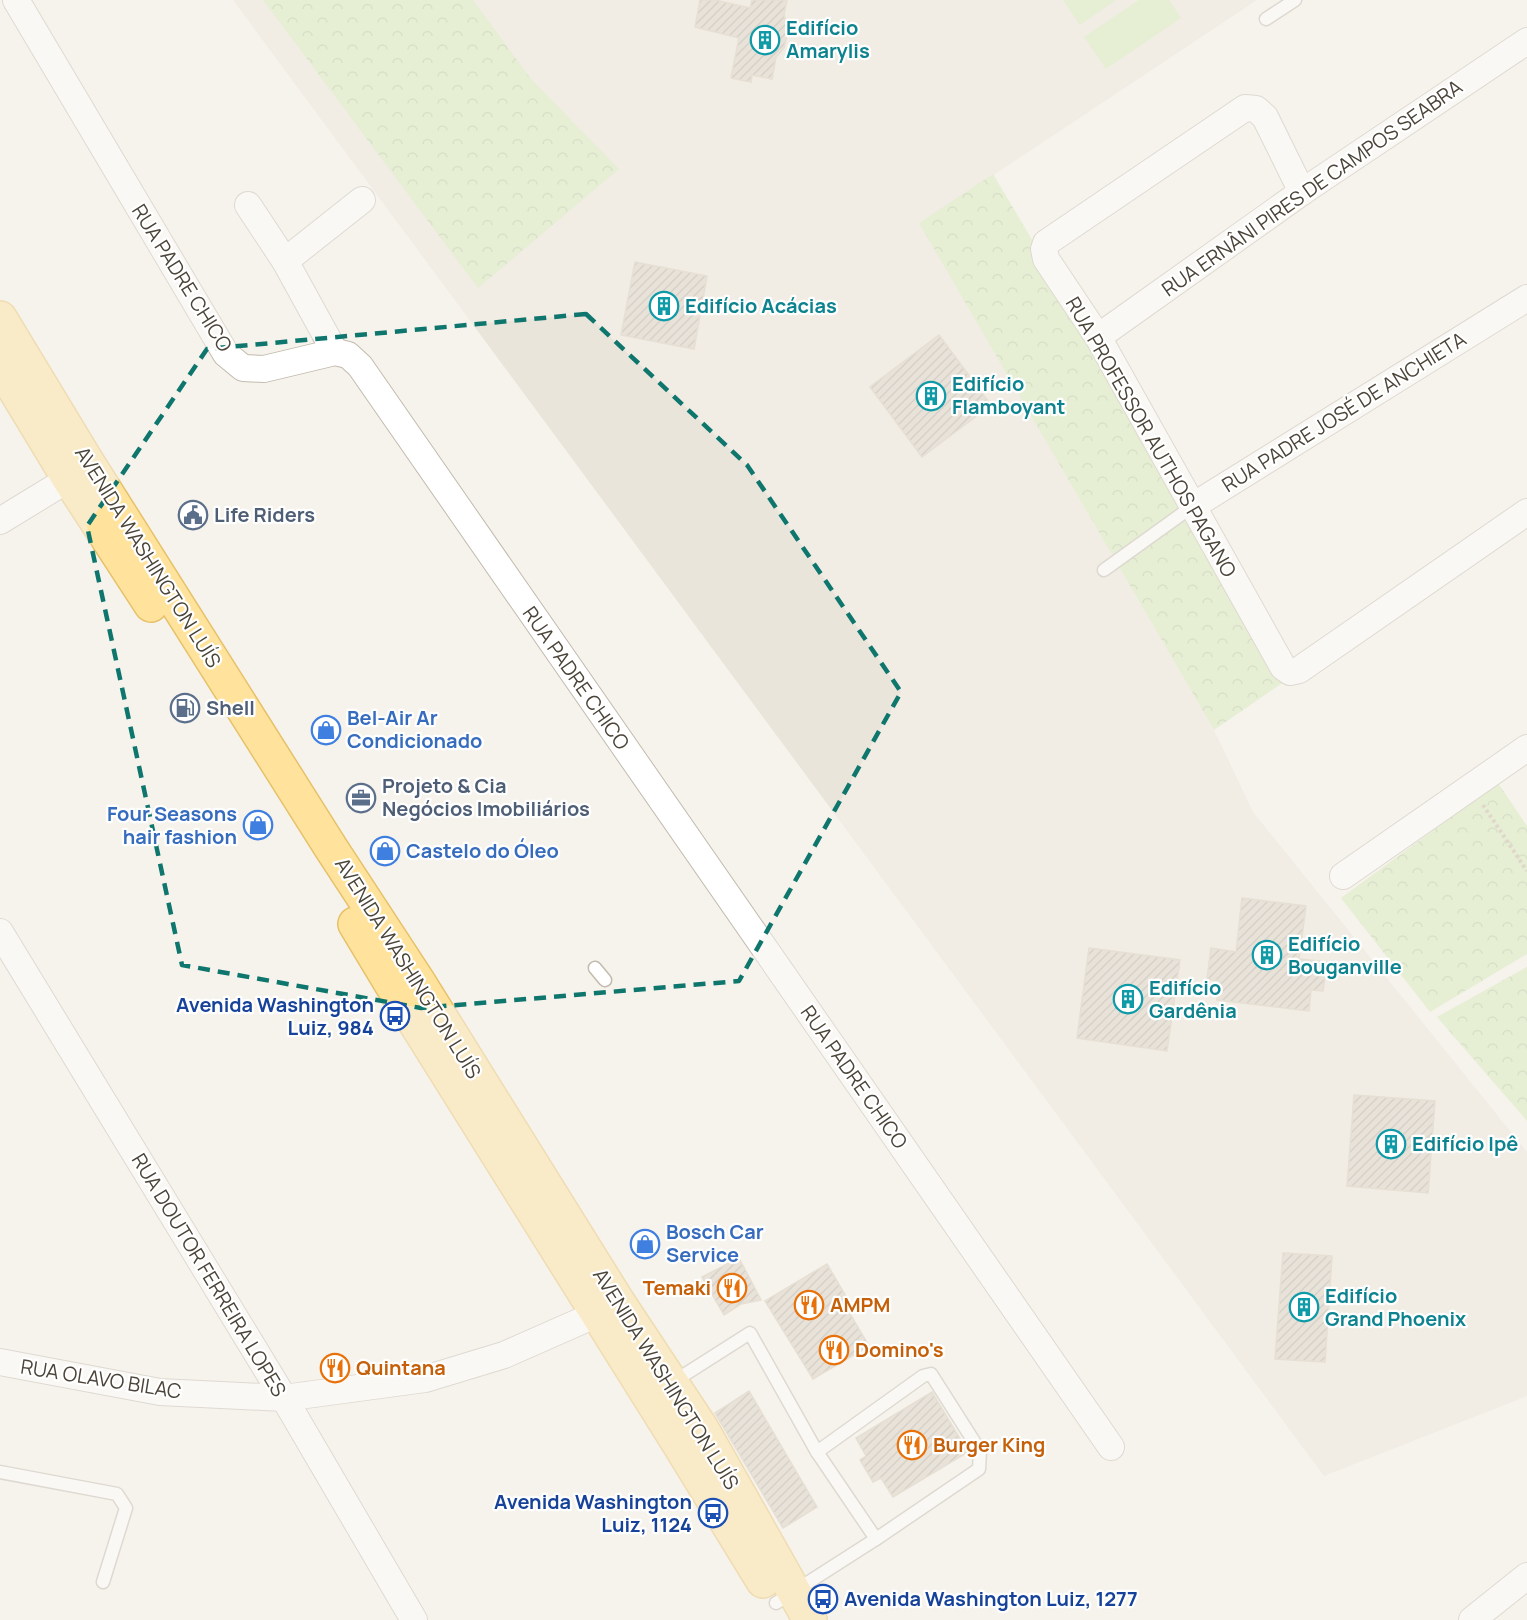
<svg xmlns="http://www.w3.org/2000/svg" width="1527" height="1620" viewBox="0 0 1527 1620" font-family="Manrope,sans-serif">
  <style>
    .residential { fill: #eae5da }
    .grass { fill: #d2eab5 }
    .park { fill: url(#park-crowns) }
    .building { fill: url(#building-hatch); stroke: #d3c7b4; stroke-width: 1.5 }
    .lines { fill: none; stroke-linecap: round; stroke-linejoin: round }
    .lane-casing { stroke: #c2bbae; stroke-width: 15 }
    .street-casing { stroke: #c2bbae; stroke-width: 28 }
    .primary-casing { stroke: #e6c16a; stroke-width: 36 }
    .path { stroke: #c4b79f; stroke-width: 4; stroke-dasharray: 3 3; stroke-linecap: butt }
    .lane { stroke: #fff; stroke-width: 12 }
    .street { stroke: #fff; stroke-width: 26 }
    .primary { stroke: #ffe39c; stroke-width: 33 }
    .marked { fill: none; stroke: #0f766e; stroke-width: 4.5; stroke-dasharray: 12 8; stroke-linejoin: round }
    .labels { text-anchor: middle; stroke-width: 4.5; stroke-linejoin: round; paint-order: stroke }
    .culture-label { font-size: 20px; font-weight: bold; fill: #0d838f; stroke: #fff; text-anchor: start }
    .street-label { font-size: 20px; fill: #4b4439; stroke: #fff }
    .service-label { font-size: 20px; font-weight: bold; fill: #4e5e75; stroke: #fff; text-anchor: start }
    .shop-label { font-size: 20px; font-weight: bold; fill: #366cbe; stroke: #fff; text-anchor: start }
    .transit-label { font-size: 20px; font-weight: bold; fill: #164399; stroke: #fff; text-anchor: end }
    .food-label { font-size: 20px; font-weight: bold; fill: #c56008; stroke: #fff; text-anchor: start }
  </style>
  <defs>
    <pattern id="park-crowns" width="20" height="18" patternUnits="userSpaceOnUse" patternTransform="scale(1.5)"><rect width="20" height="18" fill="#d2eab5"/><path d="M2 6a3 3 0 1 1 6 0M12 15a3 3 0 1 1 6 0" fill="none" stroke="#b6ca9c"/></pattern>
    <pattern id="building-hatch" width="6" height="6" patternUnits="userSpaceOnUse" patternTransform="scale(1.5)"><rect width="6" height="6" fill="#d8cfc1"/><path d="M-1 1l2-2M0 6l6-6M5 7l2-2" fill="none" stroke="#b1aa9e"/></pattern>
  </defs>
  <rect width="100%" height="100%" fill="#f6f3ec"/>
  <polygon class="residential" points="233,0 1257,0 920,224 1214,730 1253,812 1527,1152 1527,1396 1324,1476"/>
  <g class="grass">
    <polygon points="1063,0 1116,0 1080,25"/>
    <polygon points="1139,0 1169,0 1181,18 1106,69 1084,37"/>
  </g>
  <g class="park">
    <polygon points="263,0 473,0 531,79 619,169 478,288"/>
    <polygon points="993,174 1291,677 1214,730 919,223"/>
    <polygon points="1498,783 1527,826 1527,954 1430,1012 1341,898"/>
    <polygon points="1527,967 1527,1121 1437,1017"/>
  </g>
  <g class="building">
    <polygon points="700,0 715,0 750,8 752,0 787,0 784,14 788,31 784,48 776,57 772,79 752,75 751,82 731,78 739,38 695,27"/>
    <polygon points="635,262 707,276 694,349 621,335"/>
    <polygon points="939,335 991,405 922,457 870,387"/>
    <polygon points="1242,898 1306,906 1299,959 1327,962 1323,991 1311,990 1309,1011 1217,1000 1220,981 1207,979 1211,948 1236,952"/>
    <polygon points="1089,948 1180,960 1167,1051 1077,1038"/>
    <polygon points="1354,1095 1435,1101 1428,1193 1347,1186"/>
    <polygon points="1283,1253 1332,1256 1325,1362 1275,1359"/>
    <polygon points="739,1258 761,1300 741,1304 724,1315 702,1277"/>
    <polygon points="827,1264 854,1310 849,1312 869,1346 813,1379 765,1301"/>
    <polygon points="749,1391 817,1507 783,1528 715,1413"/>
    <polygon points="932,1392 968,1452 893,1497 881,1478 873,1482 860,1460 866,1456 856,1438"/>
  </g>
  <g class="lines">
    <g class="lane-casing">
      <g id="lane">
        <polyline points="1266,19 1295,0"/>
        <polyline points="1104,570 1193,506"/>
        <polyline points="595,968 605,980"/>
        <polyline points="673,1382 750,1333 817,1452 923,1376 931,1374 980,1451 979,1469 876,1539 776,1603"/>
        <polyline points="817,1452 876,1539"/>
        <polyline points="0,1472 117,1494 126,1508 103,1582"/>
      </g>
    </g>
    <g class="street-casing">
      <g id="street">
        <polyline points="16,0 226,354 243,368 264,369 335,352 348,355 360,366 1111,1447"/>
        <polyline points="1302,192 1265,117 1256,109 1245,108 1046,243 1044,249 1046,259 1098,337 1283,667 1290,672 1299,670 1527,512"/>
        <polyline points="248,205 285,261"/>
        <polyline points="1098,337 1302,192 1527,41"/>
        <polyline points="335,352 285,261 362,200"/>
        <polyline points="1193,506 1527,298"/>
        <polyline points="0,521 85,469"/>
        <polyline points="1343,876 1527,748"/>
        <polyline points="0,932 284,1398 414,1620"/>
        <polyline points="0,1362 160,1392 284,1398 425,1379 504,1355 597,1314 612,1305"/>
        <polyline points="1472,1620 1527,1576"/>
      </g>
    </g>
    <g class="primary-casing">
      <g id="primary">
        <polyline points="0,318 86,460 331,848 418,981 618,1302 702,1429 810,1620"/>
        <polyline points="0,365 69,479 151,605"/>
        <polyline points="355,924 396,992 679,1444 763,1581"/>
      </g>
    </g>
    <polyline class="path" points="1483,805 1527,871"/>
    <use href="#lane" class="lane"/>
    <use href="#street" class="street"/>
    <use href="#primary" class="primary"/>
  </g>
  <path d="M0 0H1527V1620H0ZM586 314 747 465 901 692 739 981 421 1008 182 965 87 526 207 349Z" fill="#f6f3ec" fill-opacity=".55" fill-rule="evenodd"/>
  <path class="marked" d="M586 314 747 465 901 692 739 981 421 1008 182 965 87 526 207 349Z"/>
  <defs>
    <g id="building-ring" transform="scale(1.5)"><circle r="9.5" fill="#fff" stroke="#0f9aa8" stroke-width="1.5"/><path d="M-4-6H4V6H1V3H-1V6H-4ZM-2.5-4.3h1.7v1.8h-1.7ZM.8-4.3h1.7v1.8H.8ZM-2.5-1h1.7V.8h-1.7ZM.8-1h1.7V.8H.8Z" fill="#0f9aa8"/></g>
    <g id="civic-ring" transform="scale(1.5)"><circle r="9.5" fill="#fff" stroke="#5c6f8a" stroke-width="1.5"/><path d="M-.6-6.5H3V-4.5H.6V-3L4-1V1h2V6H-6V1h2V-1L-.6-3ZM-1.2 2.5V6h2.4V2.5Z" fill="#5c6f8a"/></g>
    <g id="fuel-ring" transform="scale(1.5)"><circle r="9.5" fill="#fff" stroke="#5c6f8a" stroke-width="1.5"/><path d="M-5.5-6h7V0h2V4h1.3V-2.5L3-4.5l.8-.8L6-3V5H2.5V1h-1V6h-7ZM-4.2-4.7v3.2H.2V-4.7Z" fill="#5c6f8a"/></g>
    <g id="shop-ring" transform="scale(1.5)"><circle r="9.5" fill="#fff" stroke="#3f7fe0" stroke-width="1.5"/><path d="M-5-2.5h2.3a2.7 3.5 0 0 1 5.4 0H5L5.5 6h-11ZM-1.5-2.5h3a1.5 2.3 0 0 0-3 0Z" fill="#3f7fe0"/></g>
    <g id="office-ring" transform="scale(1.5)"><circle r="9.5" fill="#fff" stroke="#5c6f8a" stroke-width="1.5"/><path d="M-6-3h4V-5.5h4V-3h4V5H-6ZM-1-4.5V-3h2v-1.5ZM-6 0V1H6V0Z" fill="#5c6f8a"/></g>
    <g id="bus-ring" transform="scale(1.5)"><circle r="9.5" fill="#fff" stroke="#1a4fb4" stroke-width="1.5"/><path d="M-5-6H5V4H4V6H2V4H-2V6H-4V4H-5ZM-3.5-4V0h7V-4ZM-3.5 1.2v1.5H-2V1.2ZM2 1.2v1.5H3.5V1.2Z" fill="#1a4fb4"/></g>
    <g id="restaurant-ring" transform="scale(1.5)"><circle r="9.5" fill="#fff" stroke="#e8710a" stroke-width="1.5"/><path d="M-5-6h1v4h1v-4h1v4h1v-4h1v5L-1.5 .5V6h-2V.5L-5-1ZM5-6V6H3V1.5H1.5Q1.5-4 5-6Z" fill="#e8710a"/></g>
  </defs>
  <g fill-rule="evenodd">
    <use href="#building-ring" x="765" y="40"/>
    <use href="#building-ring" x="664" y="306"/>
    <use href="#building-ring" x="931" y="396"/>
    <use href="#civic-ring" x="193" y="515"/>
    <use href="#fuel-ring" x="185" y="708"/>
    <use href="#shop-ring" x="326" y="730"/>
    <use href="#office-ring" x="361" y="798"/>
    <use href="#shop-ring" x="258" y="825"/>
    <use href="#shop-ring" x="385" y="851"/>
    <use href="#building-ring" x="1267" y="955"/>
    <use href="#building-ring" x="1128" y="999"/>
    <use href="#bus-ring" x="395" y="1016"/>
    <use href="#building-ring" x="1391" y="1144"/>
    <use href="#shop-ring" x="645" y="1244"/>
    <use href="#restaurant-ring" x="732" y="1288"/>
    <use href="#restaurant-ring" x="809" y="1305"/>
    <use href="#building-ring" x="1304" y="1307"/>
    <use href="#restaurant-ring" x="834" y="1350"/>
    <use href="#restaurant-ring" x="335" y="1368"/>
    <use href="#restaurant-ring" x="912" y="1445"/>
    <use href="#bus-ring" x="713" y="1513"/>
    <use href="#bus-ring" x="823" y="1599"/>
  </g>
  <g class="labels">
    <g class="culture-label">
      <text x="786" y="35">Edifício<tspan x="786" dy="23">Amarylis</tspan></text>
      <text x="685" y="313">Edifício Acácias</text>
      <text x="952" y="391">Edifício<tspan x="952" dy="23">Flamboyant</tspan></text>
      <text x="1288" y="951">Edifício<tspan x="1288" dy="23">Bouganville</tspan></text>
      <text x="1149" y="995">Edifício<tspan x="1149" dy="23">Gardênia</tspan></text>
      <text x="1412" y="1151">Edifício Ipê</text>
      <text x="1325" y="1303">Edifício<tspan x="1325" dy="23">Grand Phoenix</tspan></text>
    </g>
    <g class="street-label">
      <text transform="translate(1312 188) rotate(-35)" y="7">RUA ERNÂNI PIRES DE CAMPOS SEABRA</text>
      <text transform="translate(182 278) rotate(58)" y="7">RUA PADRE CHICO</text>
      <text transform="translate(1344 412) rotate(-32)" y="7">RUA PADRE JOSÉ DE ANCHIETA</text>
      <text transform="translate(1151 437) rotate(60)" y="7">RUA PROFESSOR AUTHOS PAGANO</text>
      <text transform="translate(148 557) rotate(58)" y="7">AVENIDA WASHINGTON LUÍS</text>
      <text transform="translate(576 678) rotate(55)" y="7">RUA PADRE CHICO</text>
      <text transform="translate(408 968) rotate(58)" y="7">AVENIDA WASHINGTON LUÍS</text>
      <text transform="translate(854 1077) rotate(55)" y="7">RUA PADRE CHICO</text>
      <text transform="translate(209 1275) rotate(59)" y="7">RUA DOUTOR FERREIRA LOPES</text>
      <text transform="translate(101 1379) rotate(9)" y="7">RUA OLAVO BILAC</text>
      <text transform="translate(666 1379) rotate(58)" y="7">AVENIDA WASHINGTON LUÍS</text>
    </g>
    <g class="service-label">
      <text x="214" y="522">Life Riders</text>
      <text x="206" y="715">Shell</text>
      <text x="382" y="793">Projeto &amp; Cia<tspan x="382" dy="23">Negócios Imobiliários</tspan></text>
    </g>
    <g class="shop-label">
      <text x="347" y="725">Bel-Air Ar<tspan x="347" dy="23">Condicionado</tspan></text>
      <text x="237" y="821" text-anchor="end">Four Seasons<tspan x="237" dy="23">hair fashion</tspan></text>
      <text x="406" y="858">Castelo do Óleo</text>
      <text x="666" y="1239">Bosch Car<tspan x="666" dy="23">Service</tspan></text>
    </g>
    <g class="transit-label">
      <text x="374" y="1012">Avenida Washington<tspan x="374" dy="23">Luiz, 984</tspan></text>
      <text x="692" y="1509">Avenida Washington<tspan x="692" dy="23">Luiz, 1124</tspan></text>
      <text x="844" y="1606" text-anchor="start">Avenida Washington Luiz, 1277</text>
    </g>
    <g class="food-label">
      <text x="711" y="1295" text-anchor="end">Temaki</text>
      <text x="830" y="1312">AMPM</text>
      <text x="855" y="1357">Domino's</text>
      <text x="356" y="1375">Quintana</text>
      <text x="933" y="1452">Burger King</text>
    </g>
  </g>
</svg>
